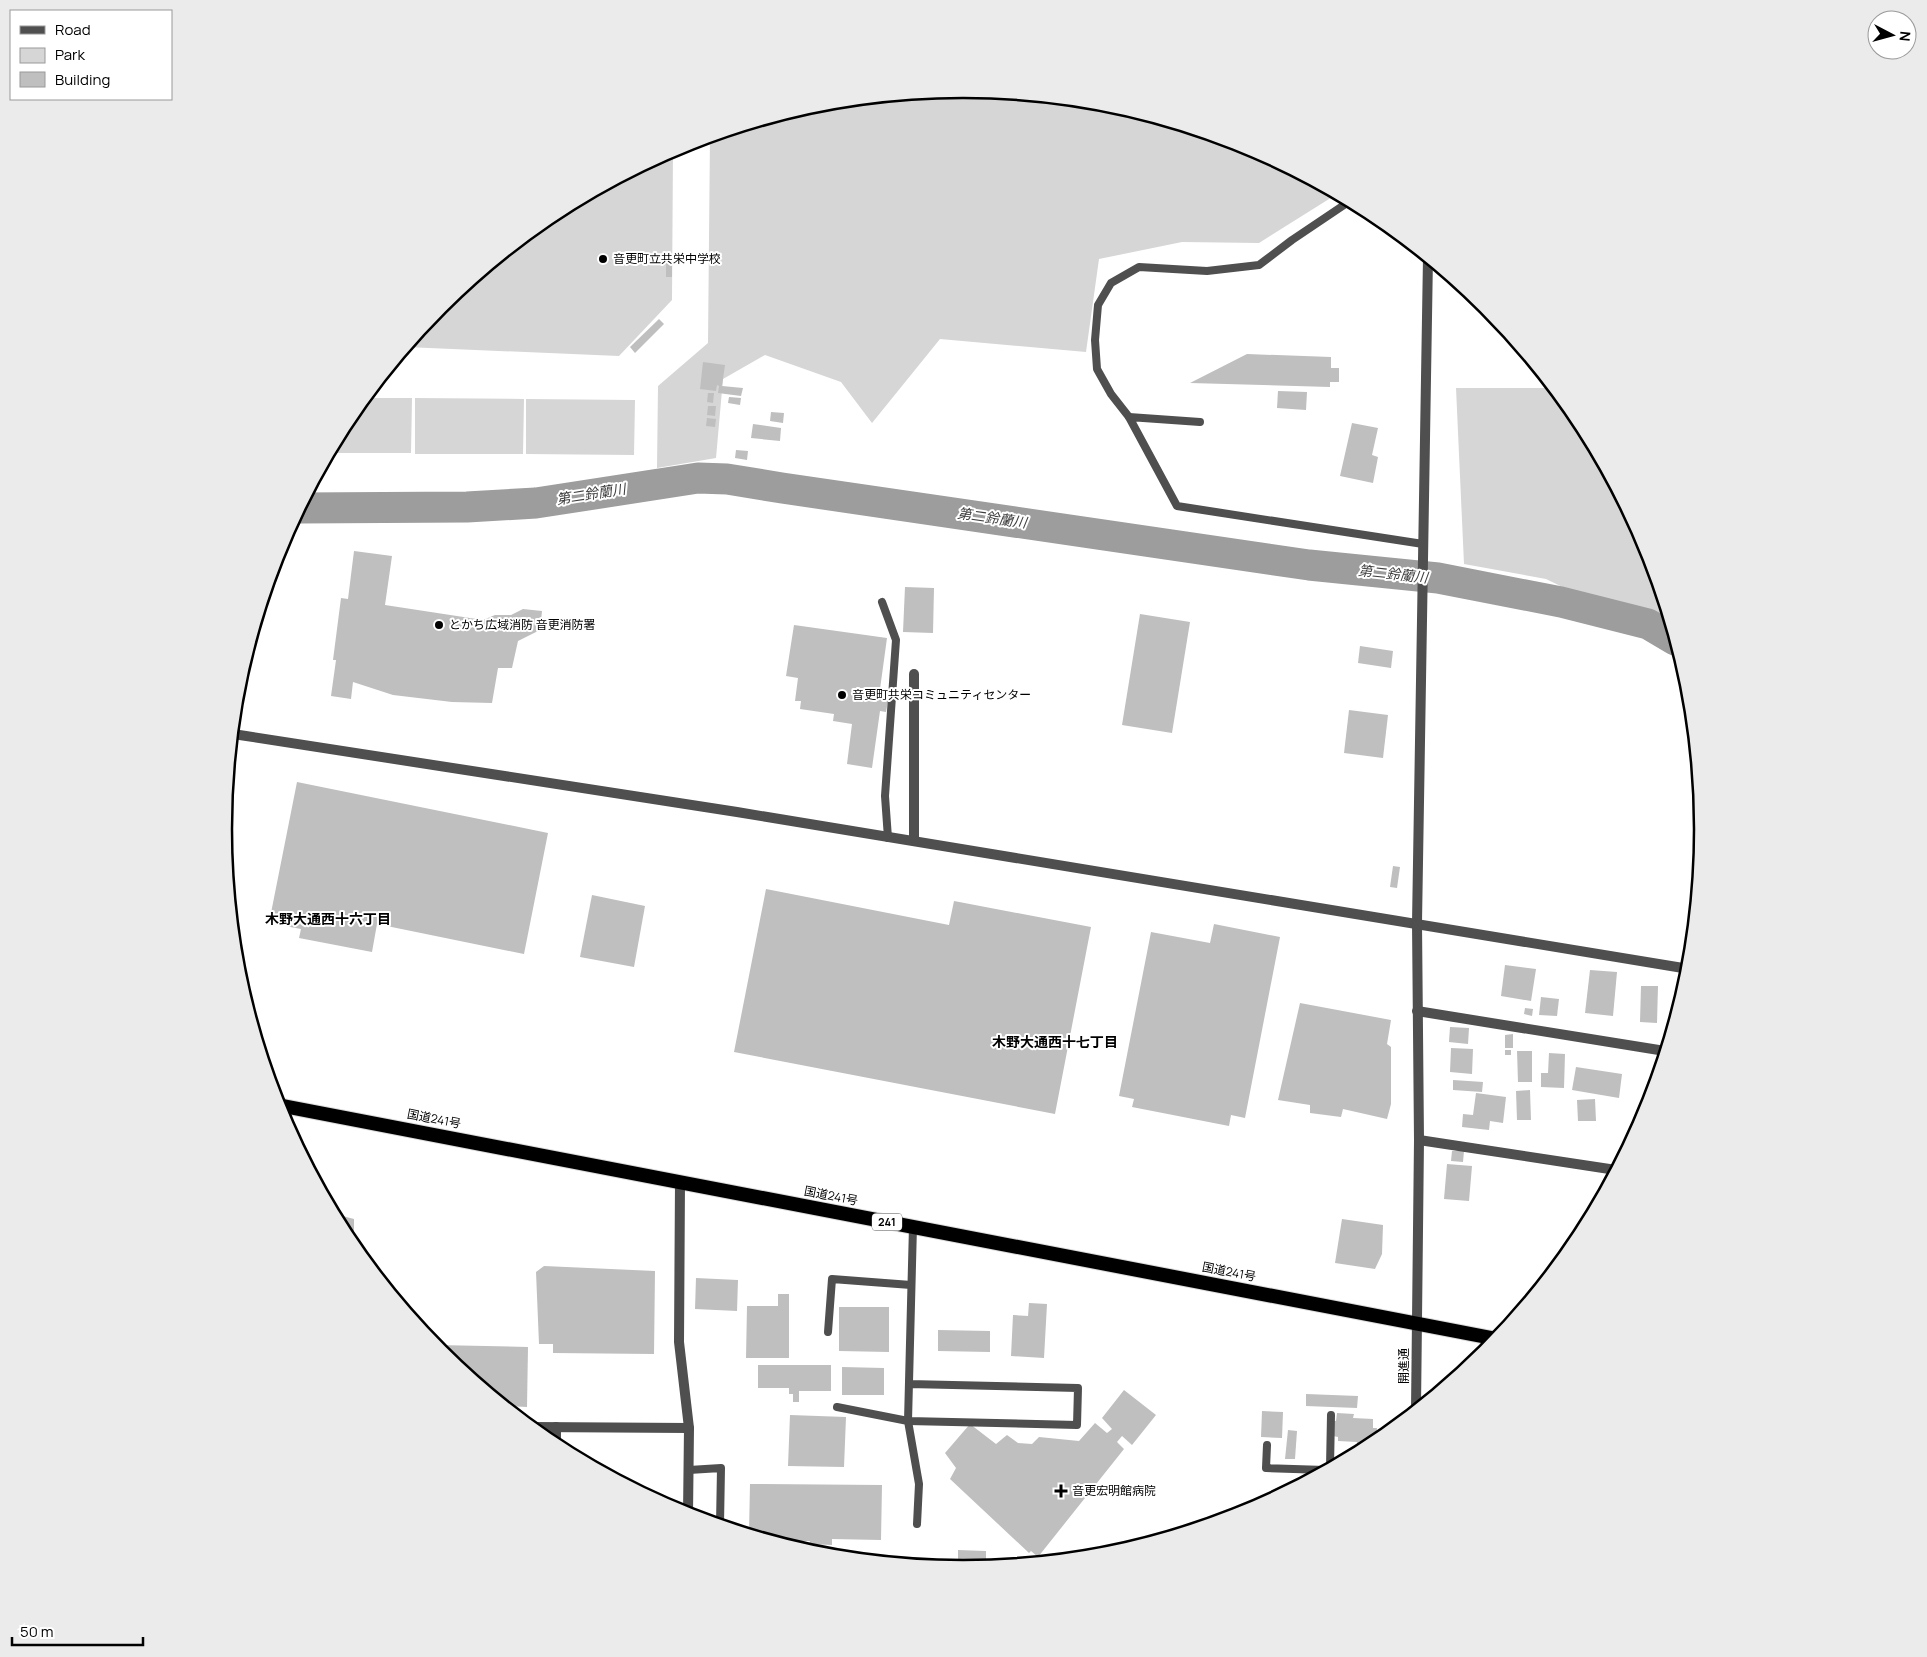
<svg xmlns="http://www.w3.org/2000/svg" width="1927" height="1657" viewBox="0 0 1927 1657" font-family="Manrope,'Noto Sans JP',sans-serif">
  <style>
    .green { fill: #d6d6d6 }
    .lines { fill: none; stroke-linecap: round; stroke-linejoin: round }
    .river { stroke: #9d9d9d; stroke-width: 31 }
    .building { fill: #bfbfbf }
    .trunk-casing { stroke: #dbdbdb; stroke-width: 16 }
    .service { stroke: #4f4f4f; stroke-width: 8 }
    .minor { stroke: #4f4f4f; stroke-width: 10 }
    .tertiary { stroke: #4f4f4f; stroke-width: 10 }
    .trunk { stroke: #000; stroke-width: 14 }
    .poi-dot { fill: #000; stroke: #fff; stroke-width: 2 }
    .labels { text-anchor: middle; stroke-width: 4; stroke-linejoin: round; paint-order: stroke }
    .shield { fill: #fff; stroke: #4c4c4c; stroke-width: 1 }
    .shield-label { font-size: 11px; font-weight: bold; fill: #000 }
    .poi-label { font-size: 12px; fill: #000; stroke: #fff; text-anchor: start }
    .street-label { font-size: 12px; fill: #000; stroke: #fff }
    .water-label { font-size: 14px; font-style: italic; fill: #3e3e3e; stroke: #fff }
    .neighbourhood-label { font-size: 14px; font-weight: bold; fill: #000; stroke: #fff }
    .rim { fill: none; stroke: #000; stroke-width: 2.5 }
  </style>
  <rect width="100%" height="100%" fill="#fff"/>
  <g class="green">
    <polygon points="964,89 1108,103 1247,145 1260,152 1265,165 1286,166 1337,194 1259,243 1182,242 1099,259 1086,352 940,339 872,423 841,382 765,355 723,379 716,458 657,468 658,386 708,343 710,136 819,103"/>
    <polygon points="673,149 672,300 619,356 406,347 441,305 553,213"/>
    <polygon points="1456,388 1554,388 1579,418 1647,546 1676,642 1546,579 1464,564"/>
    <polygon points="365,398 412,398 411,453 330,453 349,417"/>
    <polygon points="415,398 524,399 523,454 415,454"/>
    <polygon points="526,399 635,400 634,455 526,454"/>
  </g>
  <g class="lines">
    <polyline class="river" points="300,508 467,507 536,503 698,478 727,479 782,488 1309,565 1438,578 1561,602 1648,624 1675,640"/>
  </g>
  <g class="building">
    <rect x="666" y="253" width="6" height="24"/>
    <polygon points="659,319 664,324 635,353 630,347"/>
    <polygon points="1247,354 1331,357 1331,368 1339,368 1339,382 1330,382 1330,387 1190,383"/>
    <polygon points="703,362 725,365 722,386 743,388 741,396 718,393 719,386 717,385 716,391 700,389"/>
    <polygon points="1278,391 1307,392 1306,410 1277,408"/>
    <polygon points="708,393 714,393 713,403 707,402"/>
    <polygon points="729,397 741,398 740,405 728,403"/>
    <polygon points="708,406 716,406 715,416 707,415"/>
    <polygon points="771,412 784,413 783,423 770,421"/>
    <polygon points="707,418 716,419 715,427 706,426"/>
    <polygon points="1352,423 1378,428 1372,455 1378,457 1373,483 1340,476"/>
    <polygon points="753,424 781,428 780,441 751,438"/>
    <polygon points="736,450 748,451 747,460 735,458"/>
    <polygon points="354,551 392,556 385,605 483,620 495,615 511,615 523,609 542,611 540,630 518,641 512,668 498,668 492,703 452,702 393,695 353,682 351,699 331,696 336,660 333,660 341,598 348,599"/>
    <polygon points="905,587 934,588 933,633 903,632"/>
    <polygon points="1140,614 1190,622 1172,733 1122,725"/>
    <polygon points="794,625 887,638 880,689 890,690 886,712 880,711 872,768 847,764 852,724 833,721 834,714 800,709 801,701 795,701 798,678 786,676"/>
    <polygon points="1360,646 1393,651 1391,668 1358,663"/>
    <polygon points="1349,710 1388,715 1383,758 1344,753"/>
    <polygon points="230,767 231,767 228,875 224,828"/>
    <polygon points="297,782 548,833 524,954 377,924 372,952 299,938 301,929 269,923"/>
    <polygon points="1393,866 1400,867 1397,888 1390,887"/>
    <polygon points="766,889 949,925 954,901 1091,927 1055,1114 734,1052"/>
    <polygon points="592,895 645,906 634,967 580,957"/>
    <polygon points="1214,924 1280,937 1245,1118 1231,1115 1229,1126 1132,1107 1134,1099 1119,1096 1151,932 1210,943"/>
    <polygon points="1505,965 1536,969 1531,1001 1501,996"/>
    <polygon points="1590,970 1617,972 1613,1016 1585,1013"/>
    <polygon points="1641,986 1658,986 1657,1023 1640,1022"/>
    <polygon points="1541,997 1559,999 1557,1016 1539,1015"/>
    <polygon points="1300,1003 1391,1020 1387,1044 1391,1047 1391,1104 1387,1119 1343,1109 1341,1117 1310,1113 1310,1105 1278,1100"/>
    <polygon points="1525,1008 1533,1009 1532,1016 1524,1014"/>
    <polygon points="1450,1027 1469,1028 1468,1044 1449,1042"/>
    <polygon points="1513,1034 1513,1048 1505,1048 1505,1035"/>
    <polygon points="1451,1048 1473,1049 1472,1074 1450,1072"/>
    <rect x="1505" y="1050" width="6" height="5"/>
    <polygon points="1517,1051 1532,1051 1532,1082 1518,1082"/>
    <polygon points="1549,1053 1565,1054 1564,1088 1541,1087 1541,1073 1548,1073"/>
    <polygon points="1576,1067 1622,1074 1619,1098 1572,1090"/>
    <polygon points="1453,1080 1483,1082 1482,1092 1453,1090"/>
    <polygon points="1530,1090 1531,1120 1517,1120 1516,1091"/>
    <polygon points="1476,1093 1506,1097 1503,1123 1490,1121 1489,1130 1462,1127 1463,1114 1473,1115"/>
    <polygon points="1595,1099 1596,1121 1578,1121 1577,1100"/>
    <polygon points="1452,1151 1464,1151 1463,1162 1451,1161"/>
    <polygon points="1447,1164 1472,1166 1469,1201 1444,1199"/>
    <polygon points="335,1214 354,1219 354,1246 348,1239"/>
    <polygon points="1342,1219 1383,1225 1382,1254 1375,1269 1335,1263"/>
    <polygon points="544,1266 655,1271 654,1354 553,1353 553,1344 539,1344 536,1272"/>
    <polygon points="696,1278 738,1280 737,1311 695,1309"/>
    <polygon points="778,1294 789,1294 789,1358 746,1358 747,1306 778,1306"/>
    <polygon points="1029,1303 1047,1304 1044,1358 1011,1356 1013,1315 1028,1316"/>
    <polygon points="839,1307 889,1307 889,1352 839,1351"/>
    <polygon points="938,1330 990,1331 990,1352 938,1351"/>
    <polygon points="437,1345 528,1347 527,1407 507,1406 440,1351"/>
    <polygon points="758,1365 831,1365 831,1391 799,1391 799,1402 793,1402 793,1394 789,1394 789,1388 758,1388"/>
    <polygon points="842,1367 884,1368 884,1395 842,1395"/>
    <polygon points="1124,1390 1156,1415 1132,1445 1122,1436 1117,1442 1124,1449 1038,1557 1031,1551 1029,1553 950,1479 956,1468 945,1453 970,1424 996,1444 1007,1435 1018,1443 1032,1444 1039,1437 1079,1441 1095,1423 1107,1433 1112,1429 1102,1418"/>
    <polygon points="1306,1394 1358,1396 1357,1408 1306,1406"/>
    <polygon points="1262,1411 1283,1412 1282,1438 1261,1437"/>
    <polygon points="1337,1413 1354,1414 1353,1418 1373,1419 1373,1428 1377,1428 1376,1442 1360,1451 1357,1451 1357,1442 1338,1441 1338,1437 1333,1436 1333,1421 1336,1421"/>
    <polygon points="790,1415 846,1417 844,1467 788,1466"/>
    <polygon points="1288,1430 1297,1431 1295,1459 1285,1459"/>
    <polygon points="750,1484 882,1485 881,1540 832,1539 832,1545 809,1544 810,1541 776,1541 749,1533"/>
    <polygon points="958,1550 986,1551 986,1566 958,1568"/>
  </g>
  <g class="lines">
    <g class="trunk-casing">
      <polyline id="trunk" points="278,1105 1497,1339"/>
    </g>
    <g class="service">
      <polyline points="1129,417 1111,394 1097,369 1095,340 1098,305 1111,283 1139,267 1207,271 1259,265 1292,240 1347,203 1353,202"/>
      <polyline points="1200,422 1129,417 1177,506 1423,544"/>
      <polyline points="882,602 896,640 885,796 888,838"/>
      <polyline points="828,1332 832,1279 911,1285"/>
      <polyline points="909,1384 1078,1388 1077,1425 908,1421 913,1226"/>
      <polyline points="837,1407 908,1421 919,1484 917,1524"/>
      <polyline points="1267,1445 1266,1468 1325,1470"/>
      <polyline points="1330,1467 1331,1415"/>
      <polyline points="689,1470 721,1468 720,1524"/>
    </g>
    <g class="minor">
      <polyline points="233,734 737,812 1689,969"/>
      <polyline points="914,841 914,674"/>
      <polyline points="1417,923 1428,257"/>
      <polyline points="1417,1011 1665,1051"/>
      <polyline points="1419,1140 1616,1170"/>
      <polyline points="680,1182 679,1342 689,1428 688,1514"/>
      <polyline points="533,1427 689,1428"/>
      <polyline points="556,1445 556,1427"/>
    </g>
    <polyline class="tertiary" points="1416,1409 1419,1140 1417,923"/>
    <use href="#trunk" class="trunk"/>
  </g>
  <g class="poi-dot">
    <circle cx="603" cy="259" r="5"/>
    <circle cx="439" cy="625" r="5"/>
    <circle cx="842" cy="695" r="5"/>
    <path d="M1058.5 1483.5h5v5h5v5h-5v5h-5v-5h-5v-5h5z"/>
  </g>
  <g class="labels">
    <rect class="shield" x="872" y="1213.5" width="30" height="17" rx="4"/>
    <g class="shield-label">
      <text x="887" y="1226">241</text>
    </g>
    <g class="poi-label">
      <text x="613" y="263">音更町立共栄中学校</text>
      <text x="449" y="629">とかち広域消防 音更消防署</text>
      <text x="852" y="699">音更町共栄コミュニティセンター</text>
      <text x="1072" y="1495">音更宏明館病院</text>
    </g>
    <g class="street-label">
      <text transform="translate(434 1119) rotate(11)" y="4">国道241号</text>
      <text transform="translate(831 1196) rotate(11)" y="4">国道241号</text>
      <text transform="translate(1229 1272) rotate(11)" y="4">国道241号</text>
      <text transform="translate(1404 1366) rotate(-90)" y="4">開進通</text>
    </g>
    <g class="water-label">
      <text transform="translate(591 494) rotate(-9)" y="5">第二鈴蘭川</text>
      <text transform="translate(992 518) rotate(8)" y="5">第二鈴蘭川</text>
      <text transform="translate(1393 574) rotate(6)" y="5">第二鈴蘭川</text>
    </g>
    <g class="neighbourhood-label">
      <text x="328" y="924">木野大通西十六丁目</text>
      <text x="1055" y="1047">木野大通西十七丁目</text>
    </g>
  </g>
  <path d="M0 0H1927V1657H0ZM232 829a731 731 0 1 1 1462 0a731 731 0 1 1-1462 0Z" fill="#ebebeb" fill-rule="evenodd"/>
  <path class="rim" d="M232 829a731 731 0 1 1 1462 0a731 731 0 1 1-1462 0Z"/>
  <rect x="10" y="10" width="162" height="90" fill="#ffffff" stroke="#999999"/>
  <rect x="20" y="26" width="25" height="8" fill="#4f4f4f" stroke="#999999"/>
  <text x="55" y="35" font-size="15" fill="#000000">Road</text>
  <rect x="20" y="48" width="25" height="15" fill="#d6d6d6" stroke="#999999"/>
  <text x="55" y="60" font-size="15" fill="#000000">Park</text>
  <rect x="20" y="72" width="25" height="15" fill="#bfbfbf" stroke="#999999"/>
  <text x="55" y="85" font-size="15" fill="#000000">Building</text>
  <g transform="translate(1892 35) rotate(96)"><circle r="24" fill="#ffffff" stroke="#999999"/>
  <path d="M0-4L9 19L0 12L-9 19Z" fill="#000000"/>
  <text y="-8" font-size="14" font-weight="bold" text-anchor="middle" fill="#000000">N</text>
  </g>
  <path d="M12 1637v8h131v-8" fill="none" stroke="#000000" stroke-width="2.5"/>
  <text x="20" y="1637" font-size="15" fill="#000000" stroke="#ffffff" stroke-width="4" paint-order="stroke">50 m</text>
</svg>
